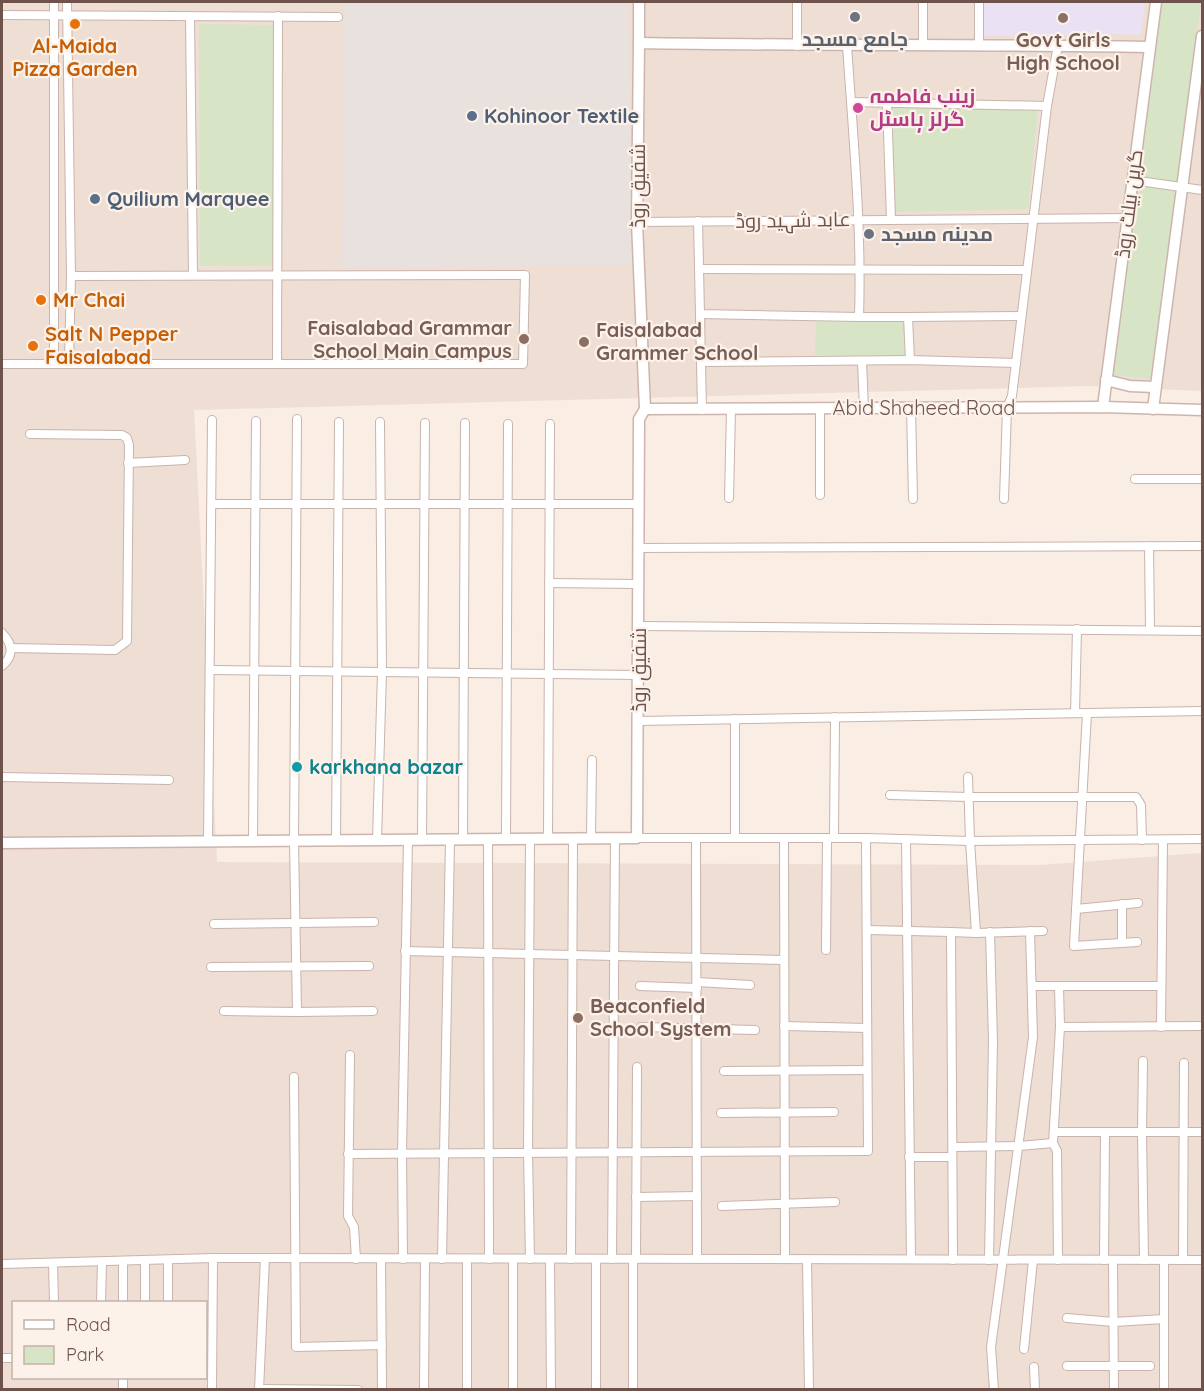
<svg xmlns="http://www.w3.org/2000/svg" width="1204" height="1391" viewBox="0 0 1204 1391" font-family="Quicksand,Cairo,sans-serif">
  <style>
    .residential { fill: #efded4; fill-rule: evenodd }
    .industrial { fill: #e9e1de }
    .education { fill: #eae1f5 }
    .green { fill: #d7e4c5 }
    .lines { fill: none; stroke-linecap: round; stroke-linejoin: round }
    .street-casing { stroke: #c8b4ac; stroke-width: 10 }
    .secondary-casing { stroke: #cdb5ad; stroke-width: 13 }
    .street { stroke: #fff; stroke-width: 8 }
    .secondary { stroke: #fff; stroke-width: 10 }
    .worship-dot { fill: #6b7280; stroke: #fcf2ea; stroke-width: 2 }
    .education-dot { fill: #8d6e63; stroke: #fcf2ea; stroke-width: 2 }
    .food-dot { fill: #e8710a; stroke: #fcf2ea; stroke-width: 2 }
    .hotel-dot { fill: #d1479c; stroke: #fcf2ea; stroke-width: 2 }
    .service-dot { fill: #5c6f8a; stroke: #fcf2ea; stroke-width: 2 }
    .culture-dot { fill: #0f9aa8; stroke: #fcf2ea; stroke-width: 2 }
    .labels { text-anchor: middle; stroke-width: 4.5; stroke-linejoin: round; paint-order: stroke }
    .worship-label { font-size: 20px; font-weight: bold; fill: #5b616d; stroke: #fcf2ea }
    .education-label { font-size: 20px; font-weight: bold; fill: #785e54; stroke: #fcf2ea; text-anchor: start }
    .food-label { font-size: 20px; font-weight: bold; fill: #c56008; stroke: #fcf2ea; text-anchor: start }
    .hotel-label { font-size: 20px; font-weight: bold; fill: #b23c85; stroke: #fcf2ea; text-anchor: start }
    .service-label { font-size: 20px; font-weight: bold; fill: #4e5e75; stroke: #fcf2ea; text-anchor: start }
    .street-label { font-size: 20px; fill: #6e534d; stroke: #fcf2ea }
    .culture-label { font-size: 20px; font-weight: bold; fill: #0d838f; stroke: #fcf2ea; text-anchor: start }
  </style>
  <rect width="100%" height="100%" fill="#f9ede4"/>
  <path class="residential" d="M2 2H1202V391L1088 386 194 410 217 862 1040 865 1202 853V1389L2 1390ZM14 1302H206V1378H14Z"/>
  <polygon class="industrial" points="343,2 628,2 633,266 342,267"/>
  <polygon class="education" points="983,2 1145,2 1141,34 984,36"/>
  <g class="green">
    <polygon points="1162,2 1201,2 1178,182 1139,177"/>
    <polygon points="199,24 273,25 274,266 200,266"/>
    <polygon points="891,106 1038,109 1028,209 895,212"/>
    <polygon points="1138,186 1178,191 1152,379 1113,375"/>
    <polygon points="904,321 905,356 815,355 816,322"/>
  </g>
  <g class="lines">
    <g class="street-casing">
      <g id="street">
        <polyline points="67,2 71,276 69,363"/>
        <polyline points="797,2 797,46"/>
        <polyline points="979,2 979,44"/>
        <polyline points="2,15 338,17"/>
        <polyline points="190,16 193,275"/>
        <polyline points="923,46 923,2"/>
        <polyline points="851,102 1047,106"/>
        <polyline points="887,103 891,219"/>
        <polyline points="1132,180 1202,190"/>
        <path d="M698 221 700 314 859 317C862 226 853 136 847 45"/>
        <polyline points="637,222 1128,218"/>
        <polyline points="699,269 1027,270"/>
        <polyline points="700,314 702,410"/>
        <polyline points="859,317 908,317 910,360"/>
        <polyline points="908,317 1021,316"/>
        <polyline points="862,361 864,409"/>
        <polyline points="277,362 278,16"/>
        <polyline points="701,362 910,360 1016,363"/>
        <polyline points="54,363 54,2"/>
        <polyline points="2,364 523,364 525,275 71,276"/>
        <polyline points="911,408 913,499"/>
        <polyline points="820,409 820,495"/>
        <polyline points="297,419 294,841 297,1012 373,1011"/>
        <polyline points="128,463 185,460"/>
        <polyline points="1135,479 1202,479"/>
        <polyline points="729,498 731,410"/>
        <polyline points="1004,499 1007,408 1012,396 1047,106 1058,45"/>
        <polyline points="212,504 639,504"/>
        <polyline points="1149,546 1150,630"/>
        <polyline points="639,548 1202,546"/>
        <polyline points="549,583 639,584"/>
        <polyline points="639,626 1202,631"/>
        <path d="M2 633C13 644 14 656 2 666"/>
        <polyline points="11,648 115,650 127,641 129,445 127,438 122,435 30,434"/>
        <polyline points="211,670 639,675"/>
        <polyline points="1075,713 1077,629"/>
        <polyline points="1087,713 1074,946 1137,942"/>
        <polyline points="639,721 1202,711"/>
        <polyline points="2,777 169,780"/>
        <polyline points="890,795 969,797 1136,797 1141,805 1142,840"/>
        <polyline points="591,838 592,760"/>
        <polyline points="637,838 866,838 970,841 1202,839"/>
        <polyline points="696,838 697,1259"/>
        <polyline points="735,838 735,719"/>
        <polyline points="784,838 785,1259"/>
        <polyline points="834,838 835,717"/>
        <polyline points="488,839 489,1259"/>
        <polyline points="506,839 508,424"/>
        <polyline points="548,839 550,424"/>
        <polyline points="906,839 911,1259"/>
        <polyline points="377,840 382,672 380,422"/>
        <polyline points="422,840 425,423"/>
        <polyline points="463,840 465,423"/>
        <polyline points="253,841 256,421"/>
        <polyline points="336,841 339,422"/>
        <polyline points="208,842 212,420"/>
        <polyline points="1122,904 1122,943"/>
        <polyline points="1076,909 1138,903"/>
        <polyline points="214,924 374,922"/>
        <polyline points="867,930 951,932"/>
        <polyline points="976,933 1043,931"/>
        <polyline points="826,950 827,838"/>
        <polyline points="405,951 783,960"/>
        <polyline points="211,967 369,966"/>
        <polyline points="697,982 750,985"/>
        <polyline points="640,986 697,988"/>
        <polyline points="1032,986 1161,986"/>
        <polyline points="224,1011 297,1012"/>
        <polyline points="784,1026 867,1028"/>
        <polyline points="641,1027 755,1030"/>
        <polyline points="1060,1027 1202,1026"/>
        <polyline points="1161,1027 1163,840"/>
        <polyline points="350,1055 348,1216 354,1227 356,1259"/>
        <polyline points="1143,1061 1142,1132 1144,1260"/>
        <polyline points="724,1071 867,1070"/>
        <polyline points="294,1077 296,1347 382,1345"/>
        <polyline points="721,1113 834,1112"/>
        <polyline points="1054,1132 1202,1132"/>
        <polyline points="953,1147 1019,1146 1053,1143"/>
        <polyline points="348,1154 868,1151 866,838"/>
        <polyline points="909,1157 952,1157"/>
        <polyline points="636,1197 697,1196"/>
        <polyline points="722,1206 835,1202"/>
        <polyline points="381,1259 382,1390"/>
        <polyline points="403,1259 402,1153 408,840"/>
        <polyline points="442,1259 450,840"/>
        <polyline points="467,1259 467,1390"/>
        <polyline points="513,1259 513,1390"/>
        <polyline points="530,1259 528,1153 530,839"/>
        <polyline points="550,1259 551,1390"/>
        <polyline points="571,1259 573,839"/>
        <polyline points="612,1259 615,838"/>
        <polyline points="633,1259 633,1390"/>
        <polyline points="636,1259 637,1067"/>
        <polyline points="807,1259 809,1390"/>
        <polyline points="168,1260 168,1302"/>
        <polyline points="953,1260 951,932 976,933 970,841 968,777"/>
        <polyline points="989,1260 993,1041 990,932"/>
        <polyline points="1058,1260 1057,1151 1053,1143 1060,1027 1059,986"/>
        <polyline points="1104,1260 1105,1132"/>
        <polyline points="1113,1260 1114,1390"/>
        <polyline points="1164,1260 1164,1390"/>
        <polyline points="1183,1260 1184,1063"/>
        <polyline points="53,1263 54,1302"/>
        <polyline points="2,1264 213,1258 1202,1260"/>
        <polyline points="101,1302 102,1262"/>
        <polyline points="123,1302 123,1261"/>
        <polyline points="145,1302 145,1261"/>
        <polyline points="1067,1318 1114,1322 1164,1319"/>
        <polyline points="1024,1349 1033,1260"/>
        <polyline points="2,1358 14,1358"/>
        <polyline points="1067,1366 1150,1366"/>
        <polyline points="1034,1367 1035,1390"/>
        <polyline points="259,1389 358,1390"/>
        <polyline points="123,1390 123,1378"/>
        <polyline points="212,1390 213,1258"/>
        <polyline points="259,1390 265,1258"/>
        <polyline points="424,1390 425,1259"/>
        <polyline points="596,1390 596,1259"/>
        <polyline points="994,1390 991,1347 1033,1037 1030,931"/>
      </g>
    </g>
    <g class="secondary-casing">
      <g id="secondary">
        <polyline points="639,43 639,2"/>
        <polyline points="1106,380 1130,386 1155,387"/>
        <polyline points="1103,407 1156,2"/>
        <polyline points="645,409 1103,407 1202,410"/>
        <polyline points="1153,409 1202,36"/>
        <path d="M2 843 637 838 639 419 645 409 637 222 639 43C809 46 979 44 1149 47"/>
      </g>
    </g>
    <use href="#street" class="street"/>
    <use href="#secondary" class="secondary"/>
  </g>
  <g class="worship-dot">
    <circle cx="855" cy="17" r="6"/>
    <circle cx="869" cy="234" r="6"/>
  </g>
  <g class="education-dot">
    <circle cx="1063" cy="18" r="6"/>
    <circle cx="524" cy="339" r="6"/>
    <circle cx="584" cy="342" r="6"/>
    <circle cx="578" cy="1018" r="6"/>
  </g>
  <g class="food-dot">
    <circle cx="75" cy="24" r="6"/>
    <circle cx="41" cy="300" r="6"/>
    <circle cx="33" cy="346" r="6"/>
  </g>
  <circle class="hotel-dot" cx="858" cy="108" r="6"/>
  <g class="service-dot">
    <circle cx="472" cy="116" r="6"/>
    <circle cx="95" cy="199" r="6"/>
  </g>
  <circle class="culture-dot" cx="297" cy="767" r="6"/>
  <g class="labels">
    <g class="worship-label">
      <text x="855" y="46">جامع مسجد</text>
      <text x="881" y="241" text-anchor="start">مدینہ مسجد</text>
    </g>
    <g class="education-label">
      <text x="1063" y="47" text-anchor="middle">Govt Girls<tspan x="1063" dy="23">High School</tspan></text>
      <text x="512" y="335" text-anchor="end">Faisalabad Grammar<tspan x="512" dy="23">School Main Campus</tspan></text>
      <text x="596" y="337">Faisalabad<tspan x="596" dy="23">Grammer School</tspan></text>
      <text x="590" y="1013">Beaconfield<tspan x="590" dy="23">School System</tspan></text>
    </g>
    <g class="food-label">
      <text x="75" y="53" text-anchor="middle">Al-Maida<tspan x="75" dy="23">Pizza Garden</tspan></text>
      <text x="53" y="307">Mr Chai</text>
      <text x="45" y="341">Salt N Pepper<tspan x="45" dy="23">Faisalabad</tspan></text>
    </g>
    <g class="hotel-label">
      <text x="870" y="103">زینب فاطمہ<tspan x="870" dy="23">گرلز ہاسٹل</tspan></text>
    </g>
    <g class="service-label">
      <text x="484" y="123">Kohinoor Textile</text>
      <text x="107" y="206">Quilium Marquee</text>
    </g>
    <g class="street-label">
      <text transform="translate(638 186) rotate(-90)" y="7">شفیق روڈ</text>
      <text transform="translate(1129 204) rotate(-83)" y="7">گرین بیلٹ روڈ</text>
      <text transform="translate(793 220) rotate(-1)" y="7">عابد شہید روڈ</text>
      <text x="924" y="415">Abid Shaheed Road</text>
      <text transform="translate(639 670) rotate(-90)" y="7">شفیق روڈ</text>
    </g>
    <g class="culture-label">
      <text x="309" y="774">karkhana bazar</text>
    </g>
  </g>
  <rect width="1204" height="1391" fill="none" stroke="#6e534d" stroke-width="6"/>
  <rect x="12" y="1301" width="195" height="78" fill="#fcf2ea" stroke="#c3b2ab" stroke-width="1.5"/>
  <rect x="24" y="1320" width="30" height="9" fill="#ffffff" stroke="#c3b2ab" stroke-width="1.5"/>
  <text x="66" y="1331" font-size="18" fill="#6e534d">Road</text>
  <rect x="24" y="1346" width="30" height="18" fill="#d7e4c5" stroke="#c3b2ab" stroke-width="1.5"/>
  <text x="66" y="1361" font-size="18" fill="#6e534d">Park</text>
</svg>
